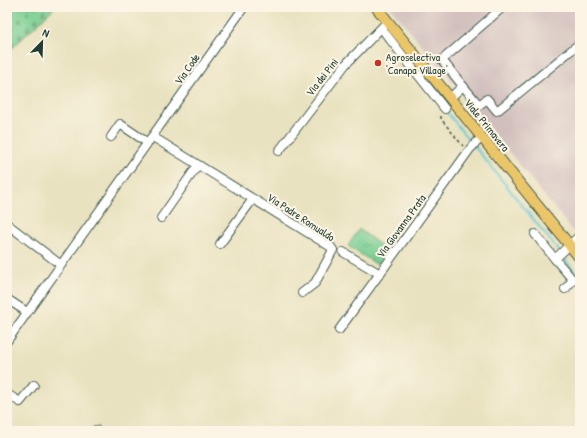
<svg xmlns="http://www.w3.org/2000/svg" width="587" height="438" viewBox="0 0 587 438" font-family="'Patrick Hand',sans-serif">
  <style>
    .industrial { fill: #d1bfbd }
    .cemetery { fill: url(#cemetery-stones); stroke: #4c8663 }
    .park { fill: url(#park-tufts); stroke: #4c8663 }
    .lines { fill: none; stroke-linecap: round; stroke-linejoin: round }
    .stream { stroke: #5dc8d6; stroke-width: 2 }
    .minor-casing { stroke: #3d5649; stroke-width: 10 }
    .major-casing { stroke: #3d5649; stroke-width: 12 }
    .path { stroke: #3d5649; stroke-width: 1.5; stroke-dasharray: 3 3; stroke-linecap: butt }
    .minor { stroke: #fff; stroke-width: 8 }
    .major { stroke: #ebc669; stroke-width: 10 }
    .poi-dot { fill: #c8321e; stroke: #fcf5e5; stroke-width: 1.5 }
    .labels { text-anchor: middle; stroke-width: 4; stroke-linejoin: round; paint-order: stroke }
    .poi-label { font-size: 11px; fill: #1f3d34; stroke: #fcf5e5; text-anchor: start }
    .street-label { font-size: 11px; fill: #1f3d34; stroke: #fcf5e5 }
  </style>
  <defs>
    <pattern id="cemetery-stones" width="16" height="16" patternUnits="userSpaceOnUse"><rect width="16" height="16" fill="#79ce92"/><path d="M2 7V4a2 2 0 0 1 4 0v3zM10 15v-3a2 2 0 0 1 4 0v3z" fill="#63a878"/></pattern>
    <pattern id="park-tufts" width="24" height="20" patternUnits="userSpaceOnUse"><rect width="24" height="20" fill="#79ce92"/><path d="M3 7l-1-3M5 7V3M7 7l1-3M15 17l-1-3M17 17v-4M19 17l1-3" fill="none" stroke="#63a878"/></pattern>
  </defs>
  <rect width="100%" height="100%" fill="#fcf5e5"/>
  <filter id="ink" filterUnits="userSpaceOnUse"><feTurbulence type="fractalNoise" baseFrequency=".025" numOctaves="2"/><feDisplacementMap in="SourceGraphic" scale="8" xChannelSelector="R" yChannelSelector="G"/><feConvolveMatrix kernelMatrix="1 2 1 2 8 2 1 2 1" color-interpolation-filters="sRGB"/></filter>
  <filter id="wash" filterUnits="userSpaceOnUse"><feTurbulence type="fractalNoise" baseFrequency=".012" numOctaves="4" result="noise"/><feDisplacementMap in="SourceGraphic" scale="16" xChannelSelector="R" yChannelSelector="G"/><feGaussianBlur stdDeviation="0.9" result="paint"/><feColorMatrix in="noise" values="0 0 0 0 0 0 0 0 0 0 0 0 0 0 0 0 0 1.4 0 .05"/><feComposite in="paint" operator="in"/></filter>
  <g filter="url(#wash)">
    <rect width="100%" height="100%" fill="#e9e2c0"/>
    <polygon class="industrial" points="390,7 580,7 580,240 459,90"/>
    <polygon class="cemetery" points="7,7 55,7 7,53"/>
    <polygon class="park" points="359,229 388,251 379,263 376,264 348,246"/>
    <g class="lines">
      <g class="stream">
        <polyline points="447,112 472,144"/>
        <polyline points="475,147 559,251"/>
        <polyline points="561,255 580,278"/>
      </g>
    </g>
  </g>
  <g filter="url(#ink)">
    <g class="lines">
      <g class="minor-casing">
        <g id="minor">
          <polyline points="385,33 445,109"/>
          <polyline points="463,86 479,105 487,99 497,111 580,43"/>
          <polyline points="450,98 463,86 442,60 503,7"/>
          <polyline points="111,137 120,124 148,143"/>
          <polyline points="153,137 331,247 333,250 315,283 302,293"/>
          <polyline points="279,151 345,65 388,21"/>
          <polyline points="161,218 198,165"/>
          <polyline points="7,224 61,265"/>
          <polyline points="535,234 555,259 579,236"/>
          <polyline points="220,244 253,199"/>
          <polyline points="343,252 380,274"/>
          <polyline points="555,259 573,280 565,289"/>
          <polyline points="7,299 27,312"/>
          <polyline points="339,330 470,149 482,137"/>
          <polyline points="7,341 244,7"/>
          <polyline points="7,394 20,402 34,385"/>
          <polyline points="95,431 96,430"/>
        </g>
      </g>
      <g class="major-casing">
        <polyline id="major" points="376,7 580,258"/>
      </g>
      <polyline class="path" points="441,116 441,119 463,146"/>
      <use href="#minor" class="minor"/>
      <use href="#major" class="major"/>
    </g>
  </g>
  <circle class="poi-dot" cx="378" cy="63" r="4"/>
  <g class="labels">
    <g class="poi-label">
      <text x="386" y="61">Agroselectiva<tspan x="386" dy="13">'Canapa Village'</tspan></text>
    </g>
    <g class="street-label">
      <text transform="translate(187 69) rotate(-55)" y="4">Via Code</text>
      <text transform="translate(322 77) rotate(-52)" y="4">Via dei Pini</text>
      <text transform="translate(487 125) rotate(51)" y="4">Viale Primavera</text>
      <text transform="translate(301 217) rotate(33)" y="4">Via Padre Romualdo</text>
      <text transform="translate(401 226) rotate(-54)" y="4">Via Giovanna Prata</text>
    </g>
  </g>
  <rect width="587" height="438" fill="none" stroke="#fcf5e5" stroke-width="24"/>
  <g transform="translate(42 42) rotate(23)" stroke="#fcf5e5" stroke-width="3" paint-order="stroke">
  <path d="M0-3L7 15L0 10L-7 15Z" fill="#1f3d34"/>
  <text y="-6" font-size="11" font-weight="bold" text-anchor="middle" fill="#1f3d34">N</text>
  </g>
</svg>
